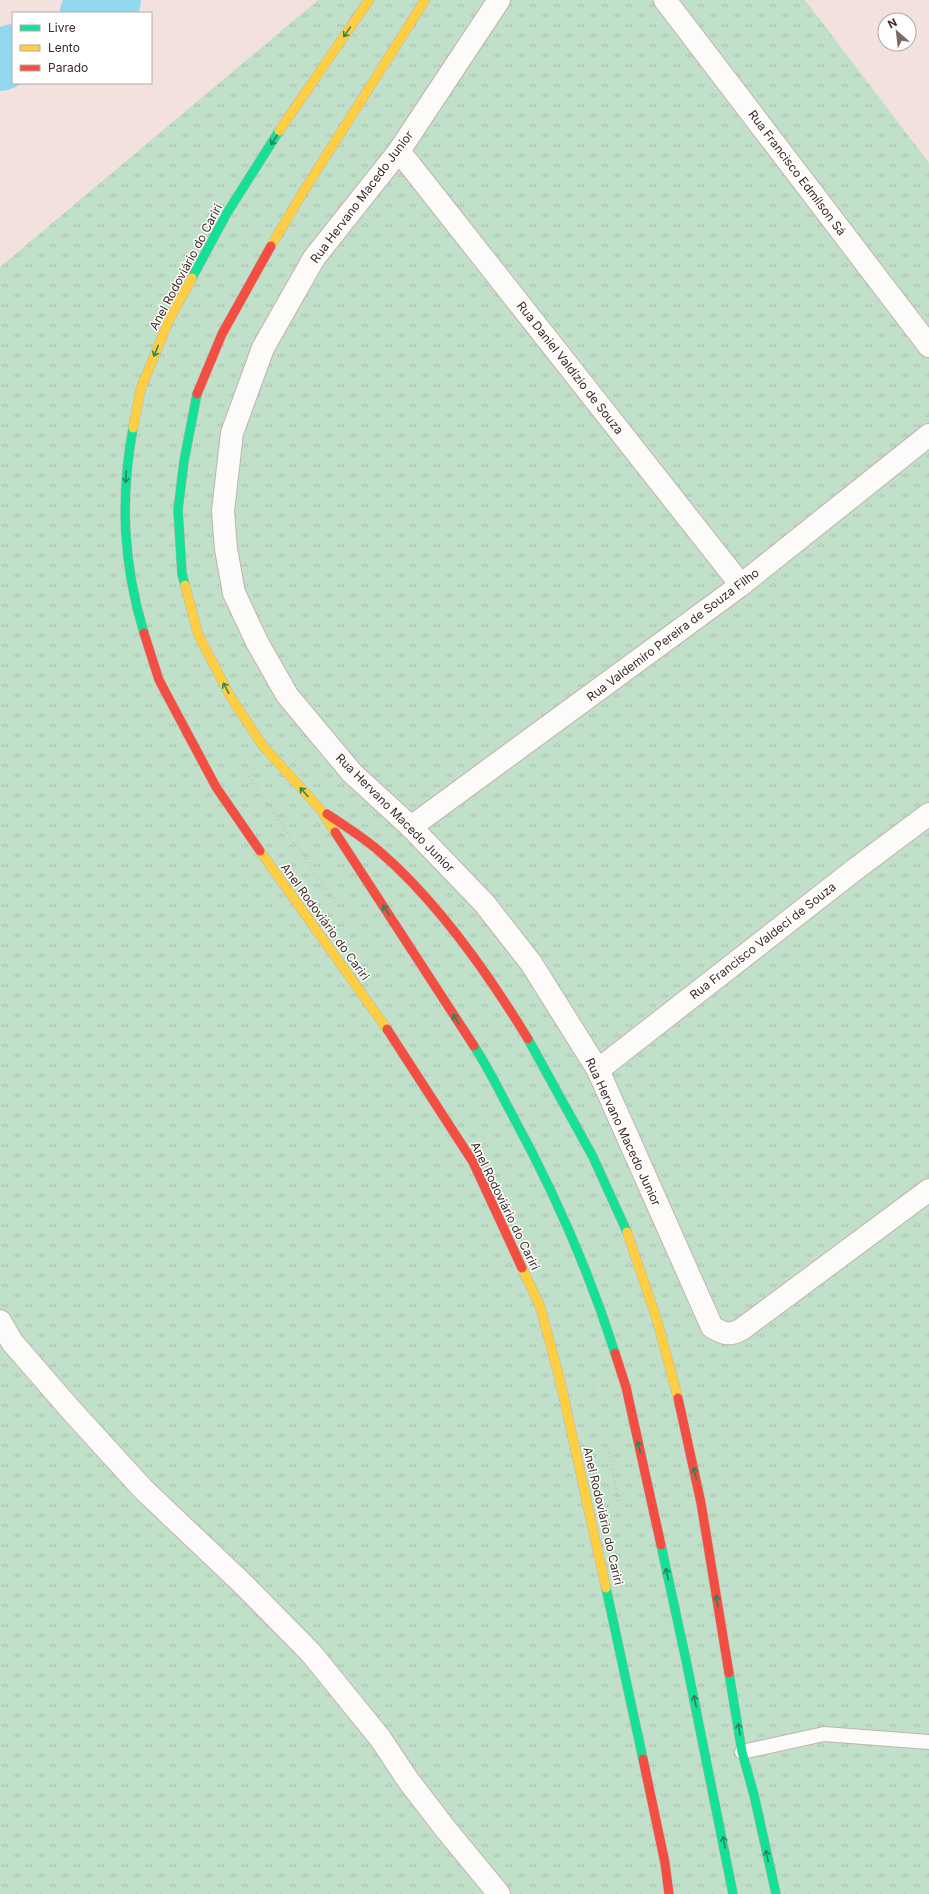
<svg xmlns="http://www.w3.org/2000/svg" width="929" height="1894" viewBox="0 0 929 1894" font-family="Inter,sans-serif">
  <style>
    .grass { fill: url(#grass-tufts) }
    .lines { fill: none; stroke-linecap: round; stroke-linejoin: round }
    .river { stroke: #91d7ed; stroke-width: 60 }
    .lane-casing { stroke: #c3b2ad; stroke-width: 16 }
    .street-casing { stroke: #c3b2ad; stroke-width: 24 }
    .fast-casing { stroke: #c3b2ad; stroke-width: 10 }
    .slow-casing { stroke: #c3b2ad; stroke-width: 10 }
    .jam-casing { stroke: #c3b2ad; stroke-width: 10 }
    .path { stroke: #cdc5c2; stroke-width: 2.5; stroke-dasharray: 1 3; stroke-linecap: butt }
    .lane { stroke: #fdfafa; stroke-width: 14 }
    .street { stroke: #fdfafa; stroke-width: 22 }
    .fast { stroke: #16e098; stroke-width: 9 }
    .slow { stroke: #ffcf43; stroke-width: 9 }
    .jam { stroke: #f24e42; stroke-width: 9 }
    .oneway { stroke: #2a855e }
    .labels { text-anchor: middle; stroke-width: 3; stroke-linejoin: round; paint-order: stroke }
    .street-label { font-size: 12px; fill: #3e2a23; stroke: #fff }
  </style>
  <defs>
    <pattern id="grass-tufts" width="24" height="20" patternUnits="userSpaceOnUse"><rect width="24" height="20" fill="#c1e0c9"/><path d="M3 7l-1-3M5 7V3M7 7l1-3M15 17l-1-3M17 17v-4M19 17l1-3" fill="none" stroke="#a7c0ac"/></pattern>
  </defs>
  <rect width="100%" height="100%" fill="#f2e1dc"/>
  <polygon class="grass" points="318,0 805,0 929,163 929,1894 0,1894 0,267"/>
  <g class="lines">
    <g class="river">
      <polyline points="90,13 108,3 111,0"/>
      <polyline points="0,61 13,54"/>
    </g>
    <g class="lane-casing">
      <polyline id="lane" points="742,1752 824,1734 929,1742"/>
    </g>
    <g class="street-casing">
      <g id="street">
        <path d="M499 0 399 151 314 258 263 348 232 433 223 511 226 549 234 593 257 642 287 695 352 773 411 827 484 903 531 963 598 1070 712 1327C724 1334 730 1336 742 1329L929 1190"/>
        <polyline points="665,0 929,346"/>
        <polyline points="399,151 741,585"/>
        <polyline points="411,827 741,585 929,435"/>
        <polyline points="598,1070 853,871 929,814"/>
        <polyline points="0,1321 12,1342 71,1410 143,1489 242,1583 311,1653 380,1738 408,1780 444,1827 499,1894"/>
      </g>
    </g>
    <g class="fast-casing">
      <g id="fast">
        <polyline points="192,278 227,213 279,131"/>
        <path d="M133 428C120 499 123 564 144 633"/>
        <polyline points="185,585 182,574 178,510 184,461 197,394"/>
        <polyline points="528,1039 593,1157 627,1232"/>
        <path d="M474 1046C487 1066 498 1088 509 1109 552 1187 588 1268 615 1353"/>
        <polyline points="661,1545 686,1660 733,1894"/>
        <polyline points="606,1588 643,1759"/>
        <polyline points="729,1673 742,1752 754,1795 776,1894"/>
      </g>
    </g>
    <g class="slow-casing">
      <g id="slow">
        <polyline points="279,131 369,0"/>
        <polyline points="271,246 303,192 425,0"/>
        <polyline points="133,428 141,388 169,320 192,278"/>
        <polyline points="185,585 198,634 230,696 263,746 321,810 335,832"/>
        <polyline points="260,851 387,1029"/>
        <polyline points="627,1232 657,1320 678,1398"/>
        <polyline points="522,1268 540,1306 560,1380 606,1588"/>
      </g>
    </g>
    <g class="jam-casing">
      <g id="jam">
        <polyline points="197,394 222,334 271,246"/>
        <polyline points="144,633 159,680 216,787 260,851"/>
        <path d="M327 814C345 826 363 837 379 851 436 900 489 975 528 1039"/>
        <polyline points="335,832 474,1046"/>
        <polyline points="387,1029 473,1162 522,1268"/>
        <polyline points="615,1353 626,1387 661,1545"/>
        <polyline points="678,1398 701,1503 729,1673"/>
        <polyline points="643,1759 665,1863 669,1894"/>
      </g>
    </g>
    <g class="path">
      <polyline points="249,776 337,906"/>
      <polyline points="593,1387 597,1399"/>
      <polyline points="607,1445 619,1501"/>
    </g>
    <use href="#lane" class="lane"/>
    <use href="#street" class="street"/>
    <use href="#fast" class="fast"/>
    <use href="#slow" class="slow"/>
    <use href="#jam" class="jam"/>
  </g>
  <defs><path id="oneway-shaft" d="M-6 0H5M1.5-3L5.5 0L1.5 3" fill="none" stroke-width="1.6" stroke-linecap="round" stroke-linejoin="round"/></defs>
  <g class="oneway">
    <use href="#oneway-shaft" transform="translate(347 32) rotate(125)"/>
    <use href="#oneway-shaft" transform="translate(274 140) rotate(123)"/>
    <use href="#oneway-shaft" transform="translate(156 351) rotate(112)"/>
    <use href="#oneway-shaft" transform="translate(126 477) rotate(93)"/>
    <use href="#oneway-shaft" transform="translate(226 688) rotate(-118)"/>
    <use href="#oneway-shaft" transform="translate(304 792) rotate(-132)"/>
    <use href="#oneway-shaft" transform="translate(386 910) rotate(-123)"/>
    <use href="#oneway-shaft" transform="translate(456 1019) rotate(-123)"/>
    <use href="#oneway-shaft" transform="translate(639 1447) rotate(-103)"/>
    <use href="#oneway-shaft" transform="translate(695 1473) rotate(-103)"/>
    <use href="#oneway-shaft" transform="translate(667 1574) rotate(-103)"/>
    <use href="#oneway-shaft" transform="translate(717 1601) rotate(-100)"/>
    <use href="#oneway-shaft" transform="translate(695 1701) rotate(-102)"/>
    <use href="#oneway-shaft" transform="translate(739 1729) rotate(-100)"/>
    <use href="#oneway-shaft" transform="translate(724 1842) rotate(-101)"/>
    <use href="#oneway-shaft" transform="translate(767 1856) rotate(-102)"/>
  </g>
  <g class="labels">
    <g class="street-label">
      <text transform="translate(797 173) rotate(53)" y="4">Rua Francisco Edmílson Sá</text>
      <text transform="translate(362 197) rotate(-53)" y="4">Rua Hervano Macedo Junior</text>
      <text transform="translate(186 267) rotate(-62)" y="4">Anel Rodoviário do Cariri</text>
      <text transform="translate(570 368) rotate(52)" y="4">Rua Daniel Valdízio de Souza</text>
      <text transform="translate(673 635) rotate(-37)" y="4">Rua Valdemiro Pereira de Souza Filho</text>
      <text transform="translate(395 813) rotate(45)" y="4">Rua Hervano Macedo Junior</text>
      <text transform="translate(325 922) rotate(54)" y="4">Anel Rodoviário do Cariri</text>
      <text transform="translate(763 941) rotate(-38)" y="4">Rua Francisco Valdeci de Souza</text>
      <text transform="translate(623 1132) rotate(65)" y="4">Rua Hervano Macedo Junior</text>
      <text transform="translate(505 1206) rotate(64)" y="4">Anel Rodoviário do Cariri</text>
      <text transform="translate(603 1516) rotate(77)" y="4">Anel Rodoviário do Cariri</text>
    </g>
  </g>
  <rect x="12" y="12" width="140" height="72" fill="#ffffff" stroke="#b2aaa7"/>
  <rect x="20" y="25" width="20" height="6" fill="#16e098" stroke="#b2aaa7"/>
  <text x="48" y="32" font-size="12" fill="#3e2a23">Livre</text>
  <rect x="20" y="45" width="20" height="6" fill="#ffcf43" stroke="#b2aaa7"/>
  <text x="48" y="52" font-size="12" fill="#3e2a23">Lento</text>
  <rect x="20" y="65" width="20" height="6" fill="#f24e42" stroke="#b2aaa7"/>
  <text x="48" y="72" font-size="12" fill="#3e2a23">Parado</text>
  <g transform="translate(897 32) rotate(332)"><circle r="19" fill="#ffffff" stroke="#b2aaa7"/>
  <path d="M0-3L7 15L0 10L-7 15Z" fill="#7d6a64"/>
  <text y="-6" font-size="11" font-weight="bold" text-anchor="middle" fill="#3e2a23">N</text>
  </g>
</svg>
